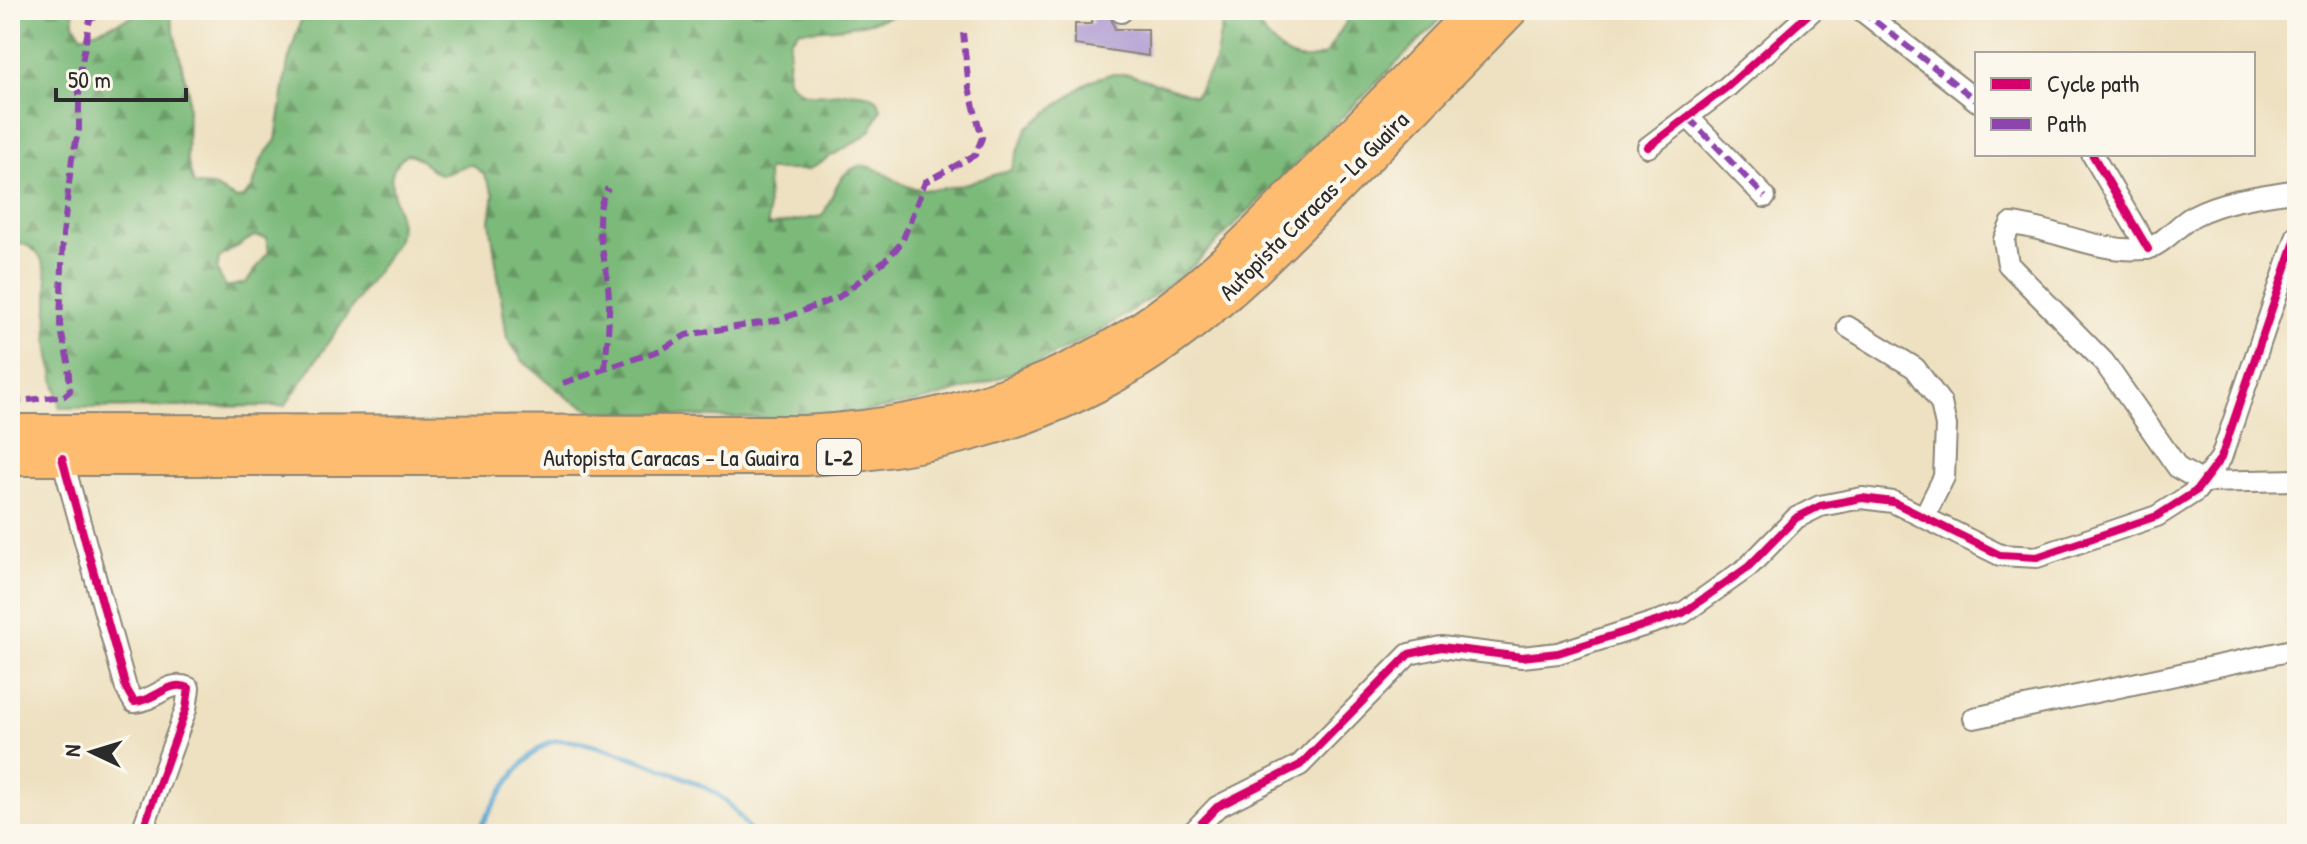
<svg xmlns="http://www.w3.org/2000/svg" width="2307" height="844" viewBox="0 0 2307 844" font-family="'Patrick Hand',sans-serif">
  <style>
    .forest { fill: url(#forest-firs); stroke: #547252; stroke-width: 2; fill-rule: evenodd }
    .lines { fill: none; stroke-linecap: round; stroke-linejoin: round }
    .stream { stroke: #56a5d0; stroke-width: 5 }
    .building { fill: #b09dd3 }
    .street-casing { stroke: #8c8676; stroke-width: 24 }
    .highway-casing { stroke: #8c8676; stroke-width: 38 }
    .street { stroke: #fff; stroke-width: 20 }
    .highway { stroke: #fdbc70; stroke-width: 34 }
    .quiet { stroke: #8e44ad; stroke-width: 6; stroke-dasharray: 12 6; stroke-linecap: butt }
    .cycleway-casing { stroke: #fbf7ec; stroke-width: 13 }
    .cycleway { stroke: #d6006c; stroke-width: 8 }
    .labels { text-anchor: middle; stroke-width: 8; stroke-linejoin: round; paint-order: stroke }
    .shield { fill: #fbf7ec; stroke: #696865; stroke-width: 2 }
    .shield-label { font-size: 22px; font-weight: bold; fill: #2b2b2b }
    .street-label { font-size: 24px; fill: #2b2b2b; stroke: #fbf7ec }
  </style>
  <defs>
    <pattern id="forest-firs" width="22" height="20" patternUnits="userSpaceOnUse" patternTransform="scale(2)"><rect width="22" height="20" fill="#7cba7a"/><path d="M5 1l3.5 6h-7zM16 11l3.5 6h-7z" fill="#669764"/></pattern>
  </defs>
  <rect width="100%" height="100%" fill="#fbf7ec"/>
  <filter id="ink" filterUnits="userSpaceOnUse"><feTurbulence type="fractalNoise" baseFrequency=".0125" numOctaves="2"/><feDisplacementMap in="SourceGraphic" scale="16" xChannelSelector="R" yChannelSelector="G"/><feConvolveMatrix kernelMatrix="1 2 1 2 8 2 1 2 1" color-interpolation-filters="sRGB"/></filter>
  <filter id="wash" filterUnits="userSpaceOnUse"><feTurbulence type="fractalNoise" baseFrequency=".006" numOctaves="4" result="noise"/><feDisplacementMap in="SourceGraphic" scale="32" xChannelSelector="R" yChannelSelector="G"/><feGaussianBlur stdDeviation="1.8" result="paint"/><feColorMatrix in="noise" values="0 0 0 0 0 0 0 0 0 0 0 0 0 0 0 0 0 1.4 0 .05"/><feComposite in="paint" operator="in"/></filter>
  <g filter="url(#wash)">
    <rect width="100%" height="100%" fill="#eee1c1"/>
    <path class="forest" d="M10 10H73L74 23 82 36 150 10H169L188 92 187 160 194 185 212 186 236 199 243 198 252 189 262 158 276 140 288 62 304 10H908C871 24 840 30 800 30L790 40 787 78C807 112 849 80 877 99L881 109 871 130 859 140 807 170H767L768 226 822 216C833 200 835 174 857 167 878 162 895 185 914 188 945 194 981 178 1011 170L1027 128 1090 81 1110 74H1129L1195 96 1215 62 1224 12 1231 10C1272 20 1273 75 1325 55L1354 10H1450L1196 263C1085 356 952 409 807 417 737 421 665 414 595 412L569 399 523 361 507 338 490 221 494 194 484 174 472 165C459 164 452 176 441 174 426 171 422 155 407 154 371 179 410 209 397 241L285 406 60 408C56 386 50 363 48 340 45 307 61 243 10 242ZM254 236 266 238 269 251 246 283 226 287 217 271 219 258Z"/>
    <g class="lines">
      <g class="stream">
        <path d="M476 834C494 804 517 760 548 743 571 729 685 776 710 790 729 800 740 817 752 834"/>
        <polyline points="2255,834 2297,829"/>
      </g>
    </g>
    <g id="blocks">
      <polygon class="building" points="1092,10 1108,10 1115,29 1148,29 1148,56 1075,45 1075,24 1092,24"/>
    </g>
  </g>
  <g filter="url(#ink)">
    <use href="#blocks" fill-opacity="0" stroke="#8c8676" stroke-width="2"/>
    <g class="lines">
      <g class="street-casing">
        <g id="street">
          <polyline points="1861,10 1977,101"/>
          <polyline points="1121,12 1121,10"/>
          <polyline points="1689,118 1765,197"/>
          <polyline points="1648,147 1727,87 1813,10"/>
          <polyline points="2092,154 2148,249"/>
          <path d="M2297 190C2262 196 2227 199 2195 215 2179 223 2162 247 2144 249 2097 253 2057 229 2011 224L2004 240 2008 264 2104 362 2178 468 2203 482 2297 480"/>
          <polyline points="1848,327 1915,368 1941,403 1946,426 1944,477 1924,517"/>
          <path d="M62 458 126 688 134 702C158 700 168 679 189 688L186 709 141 834"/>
          <polyline points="1974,718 2297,649"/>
          <polyline points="1191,834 1217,807 1300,765 1409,654 1441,647 1522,657 1558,653 1683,613 1748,567 1796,518 1820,506 1862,498 1893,502 2000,555 2037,557 2157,516 2196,491 2221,458 2297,235"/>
        </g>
      </g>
      <g class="highway-casing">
        <g id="highway">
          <path d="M10 432 804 433C921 427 1032 398 1132 335 1200 292 1257 232 1313 175 1367 120 1421 65 1475 10"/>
          <path d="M10 458H805C925 452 1045 422 1147 355 1220 307 1280 245 1341 183 1397 125 1454 68 1510 10"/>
        </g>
      </g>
      <use href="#street" class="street"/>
      <use href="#highway" class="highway"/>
      <g class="quiet">
        <polyline points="1861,10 1977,101"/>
        <polyline points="1121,12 1121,10"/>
        <polyline points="1689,118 1765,197"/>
        <path d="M605 369C607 341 611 314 608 286 606 254 589 217 608 188"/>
        <polyline points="563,383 661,350 686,335 779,320 839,297 889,257 902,242 925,182 975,155 982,138 969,88 963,33"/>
        <polyline points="10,402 64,396 70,391 68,362 60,325 63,235 72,158 79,129 79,78 90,19 117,10"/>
      </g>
      <g class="cycleway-casing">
        <g id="cycleway">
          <polyline points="1648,147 1727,87 1813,10"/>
          <polyline points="2092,154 2148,249"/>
          <path d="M62 458 126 688 134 702C158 700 168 679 189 688L186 709 141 834"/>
          <polyline points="1191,834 1217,807 1300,765 1409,654 1441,647 1522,657 1558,653 1683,613 1748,567 1796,518 1820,506 1862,498 1893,502 2000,555 2037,557 2157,516 2196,491 2221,458 2297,235"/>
        </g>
      </g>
      <use href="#cycleway" class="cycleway"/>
    </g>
  </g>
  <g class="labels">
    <rect class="shield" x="817" y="439" width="44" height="36" rx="6"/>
    <g class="shield-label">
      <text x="839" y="465">L-2</text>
    </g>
    <g class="street-label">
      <text transform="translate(1314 206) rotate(-45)" y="8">Autopista Caracas - La Guaira</text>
      <text x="671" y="466">Autopista Caracas - La Guaira</text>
    </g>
  </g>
  <rect width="2307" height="844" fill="none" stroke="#fbf7ec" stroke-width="40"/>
  <rect x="1975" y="52" width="280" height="104" fill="#fbf7ec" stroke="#a8a59f" stroke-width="2"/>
  <rect x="1991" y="78" width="40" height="12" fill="#d6006c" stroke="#a8a59f" stroke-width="2"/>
  <text x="2047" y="92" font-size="24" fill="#2b2b2b">Cycle path</text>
  <rect x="1991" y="118" width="40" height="12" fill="#8e44ad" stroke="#a8a59f" stroke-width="2"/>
  <text x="2047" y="132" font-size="24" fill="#2b2b2b">Path</text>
  <g transform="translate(92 752) rotate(274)" stroke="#fbf7ec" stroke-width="6" paint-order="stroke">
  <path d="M0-6L14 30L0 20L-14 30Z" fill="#2b2b2b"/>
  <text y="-12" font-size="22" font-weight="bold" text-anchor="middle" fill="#2b2b2b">N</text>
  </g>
  <path d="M56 88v12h130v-12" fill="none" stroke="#2b2b2b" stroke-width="4"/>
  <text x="68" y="88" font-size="24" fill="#2b2b2b" stroke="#fbf7ec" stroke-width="6" paint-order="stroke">50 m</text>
</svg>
